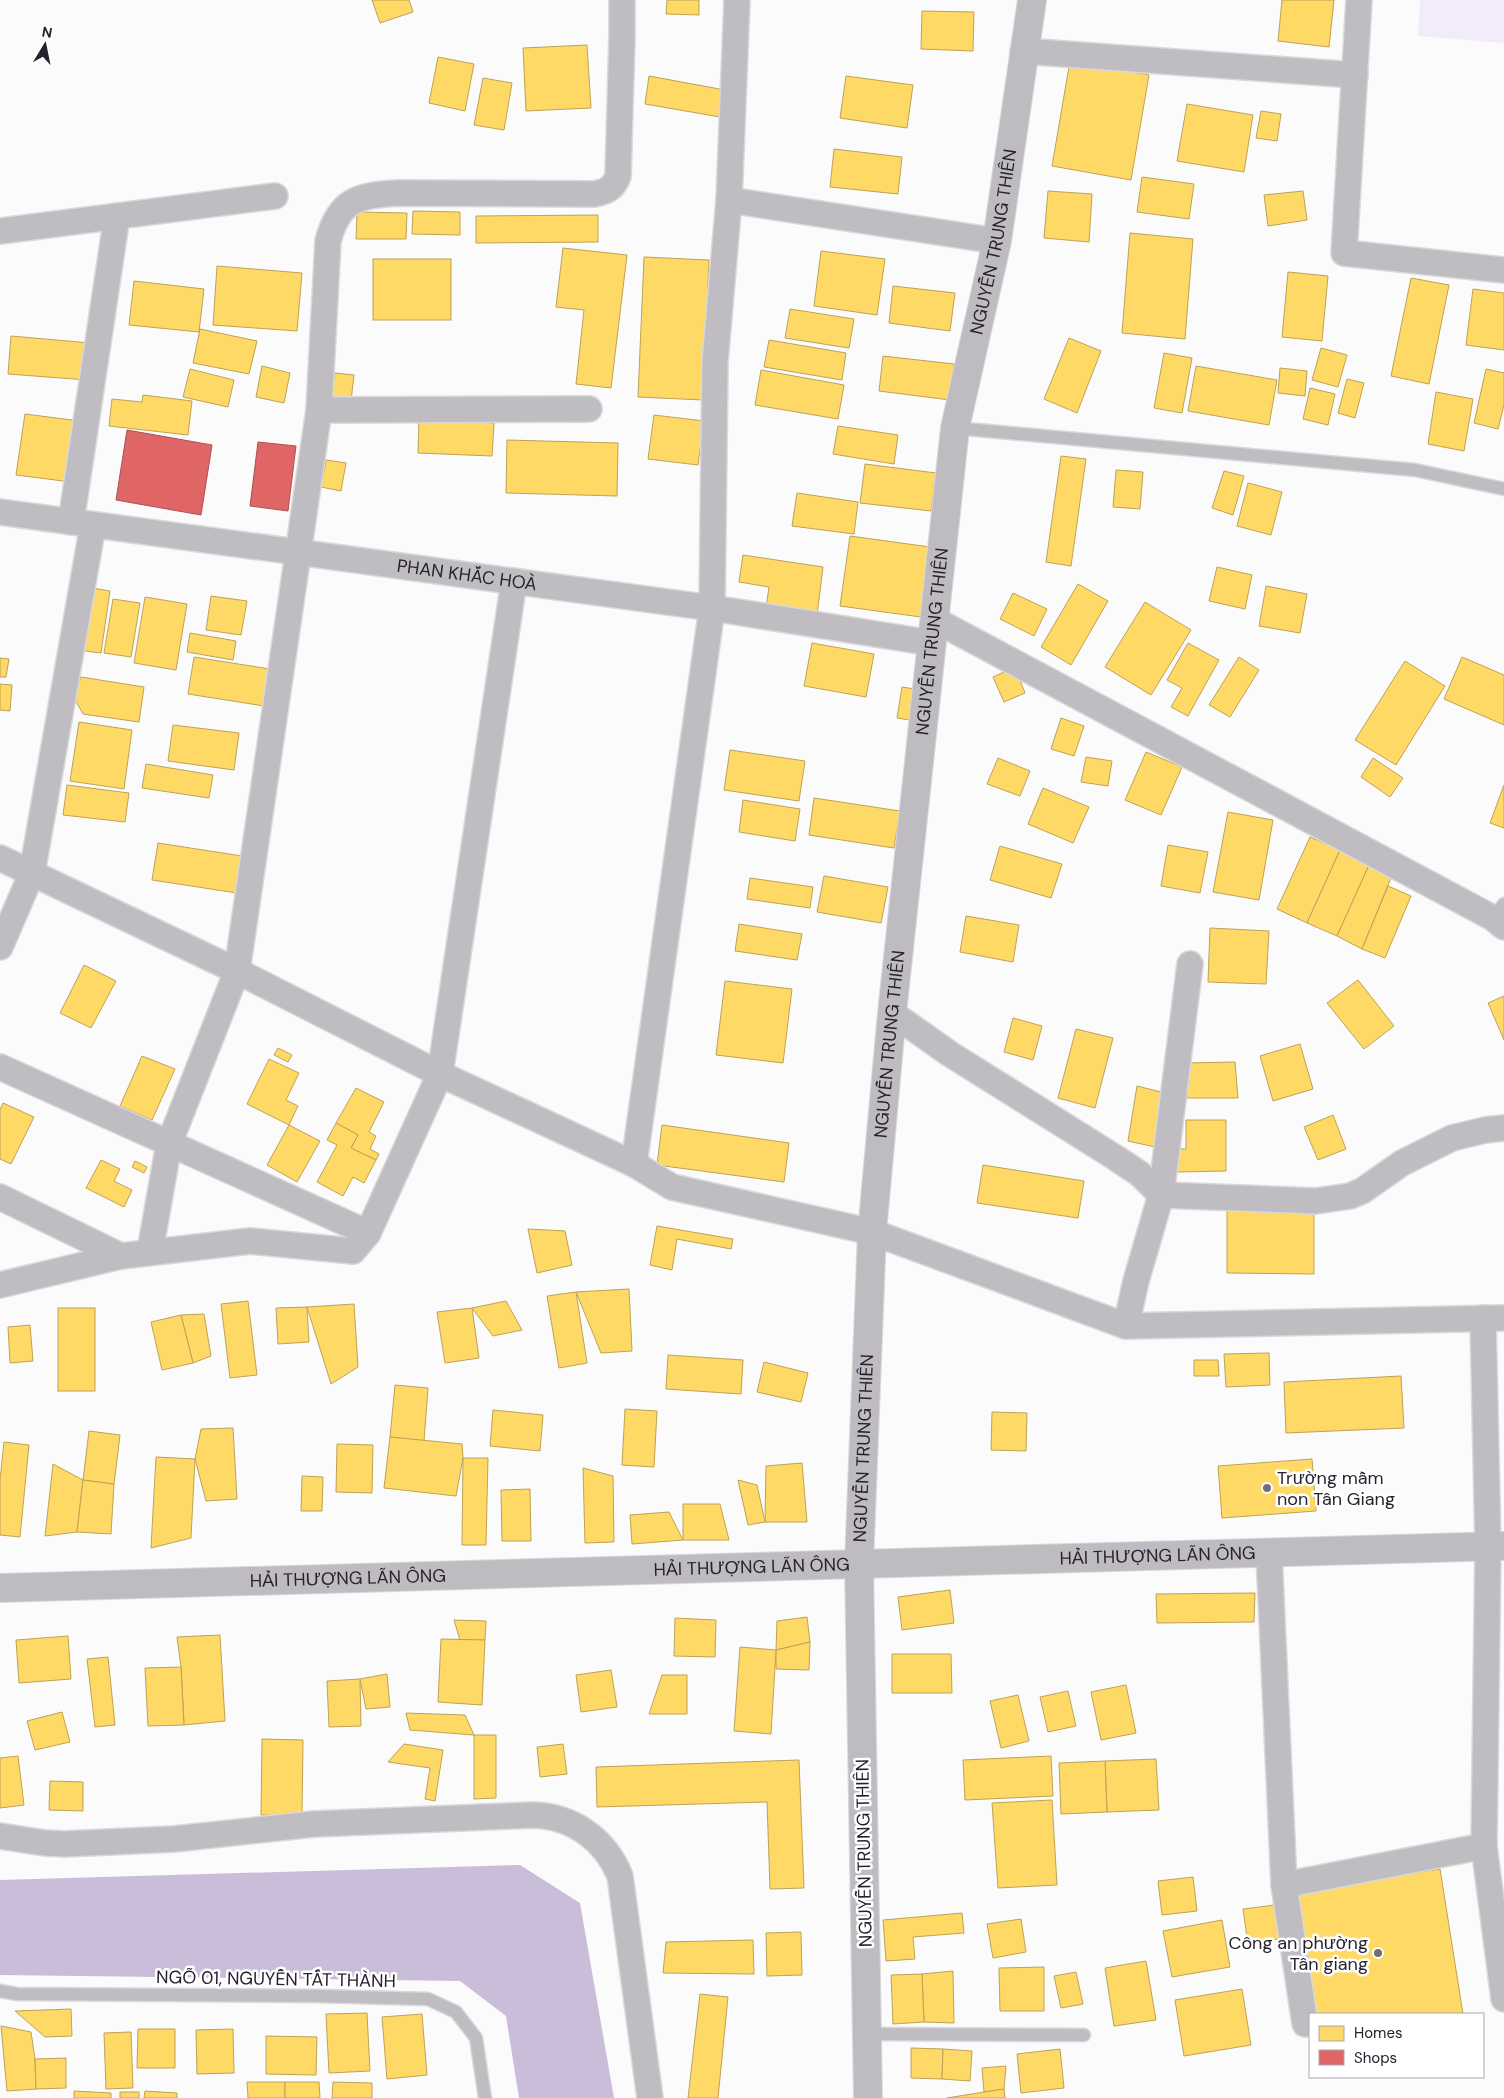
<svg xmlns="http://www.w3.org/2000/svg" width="1504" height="2098" viewBox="0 0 1504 2098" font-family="'DM Sans',sans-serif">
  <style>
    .green { fill: #f2ecfa }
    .water { fill: #c9bdda }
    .homes { fill: #ffd966; stroke: #bea255 }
    .shops { fill: #e06666; stroke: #a85255 }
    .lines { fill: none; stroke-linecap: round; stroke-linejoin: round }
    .lane-casing { stroke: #d9d8da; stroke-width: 15 }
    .street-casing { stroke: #d9d8da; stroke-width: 28 }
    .secondary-casing { stroke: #d9d8da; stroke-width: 30 }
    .lane { stroke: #bfbdc2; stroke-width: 12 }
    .street { stroke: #bfbdc2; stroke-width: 25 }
    .secondary { stroke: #bfbcc1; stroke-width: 28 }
    .poi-dot { fill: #716e76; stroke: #fff; stroke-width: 2 }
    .labels { text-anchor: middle; stroke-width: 5; stroke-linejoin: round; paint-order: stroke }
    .street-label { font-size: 18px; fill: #27222e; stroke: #fff }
    .poi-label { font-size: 18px; fill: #27222e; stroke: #fff; text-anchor: start }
  </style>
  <rect width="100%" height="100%" fill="#fbfbfb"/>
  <polygon class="green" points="1420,0 1504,0 1504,43 1418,36"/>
  <polygon class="water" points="520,1865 580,1903 614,2098 519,2098 506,2016 460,1981 0,1975 0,1880"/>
  <g class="homes">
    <polygon points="372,0 409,0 413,12 380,23"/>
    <polygon points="667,0 699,0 699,15 666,14"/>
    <polygon points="1282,0 1334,0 1329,47 1278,41"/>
    <polygon points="922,11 974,12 973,51 921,49"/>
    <polygon points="587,45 591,108 526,111 523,48"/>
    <polygon points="438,57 474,64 465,111 429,103"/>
    <polygon points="1070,61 1149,75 1131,180 1052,166"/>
    <polygon points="649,76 725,90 720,117 645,104"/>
    <polygon points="846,76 913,85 907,128 840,118"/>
    <polygon points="483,78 512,83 504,130 474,125"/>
    <polygon points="1187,104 1253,115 1244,172 1177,161"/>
    <polygon points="1261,111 1281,114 1277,141 1256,138"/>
    <polygon points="834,149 902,157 898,194 830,187"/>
    <polygon points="1142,177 1194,184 1189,219 1137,212"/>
    <polygon points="1048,191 1092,194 1089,242 1044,238"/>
    <polygon points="1303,191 1307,220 1268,226 1264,195"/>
    <polygon points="413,211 460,212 460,235 412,234"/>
    <polygon points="357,212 407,213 406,239 356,239"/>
    <polygon points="598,215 598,242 476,243 476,216"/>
    <polygon points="1130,233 1193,239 1185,339 1122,333"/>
    <polygon points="563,248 627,255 611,388 576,384 584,310 556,307"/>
    <polygon points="821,251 885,259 877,315 814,306"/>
    <polygon points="644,257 709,260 703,400 638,397"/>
    <rect x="373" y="259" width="78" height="61"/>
    <polygon points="217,266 302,273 297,331 213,325"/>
    <polygon points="1288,272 1328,276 1322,341 1282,337"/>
    <polygon points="1411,278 1449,285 1429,384 1391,376"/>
    <polygon points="134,281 204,289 199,332 129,325"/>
    <polygon points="893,286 955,293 950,331 889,323"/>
    <polygon points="1473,289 1504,293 1504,350 1466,345"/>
    <polygon points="790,309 854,319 849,348 785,338"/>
    <polygon points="200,329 257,341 249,374 193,363"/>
    <polygon points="11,336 90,343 87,380 8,374"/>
    <polygon points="1069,338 1101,351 1077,413 1044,399"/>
    <polygon points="769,340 846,353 842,380 764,367"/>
    <polygon points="1321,348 1347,355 1338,387 1312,380"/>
    <polygon points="1164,353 1192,358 1182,413 1154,408"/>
    <polygon points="883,356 954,364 950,400 879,391"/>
    <polygon points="262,366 290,373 284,403 256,397"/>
    <polygon points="1196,366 1277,380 1269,425 1188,411"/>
    <polygon points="1280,368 1307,371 1305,396 1278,393"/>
    <polygon points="190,369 234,380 228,407 183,397"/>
    <polygon points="1486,369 1504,373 1504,405 1498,429 1474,423"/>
    <polygon points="761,370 844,385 838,419 755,405"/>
    <polygon points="335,373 354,375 351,401 331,399"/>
    <polygon points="1347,379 1364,383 1355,418 1338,413"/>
    <polygon points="1310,388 1335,394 1328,425 1303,419"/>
    <polygon points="1436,392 1473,399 1464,451 1428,444"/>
    <polygon points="143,395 192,401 188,435 109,426 112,399 142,402"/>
    <polygon points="25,414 80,421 71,482 16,475"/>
    <polygon points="654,415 704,421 698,465 648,459"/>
    <polygon points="419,419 494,423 492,456 418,453"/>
    <polygon points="838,426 898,435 894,464 833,454"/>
    <polygon points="507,440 618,443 617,496 506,493"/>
    <polygon points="1061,456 1086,459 1071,566 1046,562"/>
    <polygon points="326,460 346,463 341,491 321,487"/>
    <polygon points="865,464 936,473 931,511 860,503"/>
    <polygon points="1116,470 1143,472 1140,509 1113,507"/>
    <polygon points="1224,471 1244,476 1233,515 1212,508"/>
    <polygon points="1248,483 1282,492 1271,535 1237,526"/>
    <polygon points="797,493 858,502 854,534 792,526"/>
    <polygon points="850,536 930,547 921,617 840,606"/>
    <polygon points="743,555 823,567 817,615 766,608 769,587 739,582"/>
    <polygon points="1217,567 1252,575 1245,609 1209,601"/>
    <polygon points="1078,584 1108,601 1071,665 1041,647"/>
    <polygon points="1266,586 1307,594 1300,633 1259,626"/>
    <polygon points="86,587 110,591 101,653 78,650"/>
    <polygon points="1013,593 1047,609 1034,636 1000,619"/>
    <polygon points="211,596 247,601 241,635 206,630"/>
    <polygon points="145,597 187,604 176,670 134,663"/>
    <polygon points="113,599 140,603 131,657 104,653"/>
    <polygon points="1145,602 1191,630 1151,695 1105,667"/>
    <polygon points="190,633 236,641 233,660 187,652"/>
    <polygon points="812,643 874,654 866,697 804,686"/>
    <polygon points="1188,643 1219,660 1188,716 1171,707 1182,688 1167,680"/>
    <polygon points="194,657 270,669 264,706 188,694"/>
    <polygon points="1239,657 1259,670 1230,717 1209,705"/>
    <polygon points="1462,657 1504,675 1504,725 1444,699"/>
    <polygon points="0,658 9,659 6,677 0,677"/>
    <polygon points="1405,661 1445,686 1396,765 1355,740"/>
    <polygon points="1015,667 1025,693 1004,702 993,677"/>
    <polygon points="81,677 144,687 139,722 83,714 73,696"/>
    <polygon points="0,684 12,685 10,711 0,710"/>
    <polygon points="902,687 921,690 916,721 897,718"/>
    <polygon points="1061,718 1084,726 1074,756 1051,749"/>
    <polygon points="79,722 132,730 124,789 70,781"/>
    <polygon points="173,725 239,733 234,770 168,761"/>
    <polygon points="730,750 805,761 799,801 724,790"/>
    <polygon points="1146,752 1182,767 1161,815 1125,800"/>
    <polygon points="1086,757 1112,761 1108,786 1081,782"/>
    <polygon points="998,758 1030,771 1020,796 987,784"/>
    <polygon points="1373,758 1403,778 1390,797 1361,777"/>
    <polygon points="146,764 213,775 209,798 142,788"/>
    <polygon points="67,785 129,793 125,822 63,815"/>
    <polygon points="1504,785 1504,828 1490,823"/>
    <polygon points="1043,788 1089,807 1073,843 1028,824"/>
    <polygon points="814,798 900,811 894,848 809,835"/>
    <polygon points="743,800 800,809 795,841 739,832"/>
    <polygon points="1228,812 1273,820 1259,900 1213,892"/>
    <polygon points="1310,837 1340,850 1307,923 1277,909"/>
    <polygon points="158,843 242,856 237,893 152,880"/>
    <polygon points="1168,845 1208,852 1200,893 1161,886"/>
    <polygon points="1000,846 1062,864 1051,898 990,880"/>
    <polygon points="1340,850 1370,863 1337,936 1307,923"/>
    <polygon points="1370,863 1393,873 1362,949 1337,936"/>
    <polygon points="824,876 888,887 881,923 817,912"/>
    <polygon points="750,878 813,887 810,908 747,899"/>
    <polygon points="1388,886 1411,896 1385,958 1362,949"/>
    <polygon points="966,916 1019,925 1013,962 960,952"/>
    <polygon points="739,924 802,934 797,960 735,951"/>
    <polygon points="1210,928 1269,931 1266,984 1208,982"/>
    <polygon points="84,965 116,981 91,1028 60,1013"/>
    <polygon points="1358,980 1394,1026 1364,1049 1327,1003"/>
    <polygon points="725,981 792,989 783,1063 716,1055"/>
    <polygon points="1504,996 1504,1040 1488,1003"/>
    <polygon points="1013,1018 1042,1026 1033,1060 1004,1052"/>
    <polygon points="1076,1029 1113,1038 1095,1108 1058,1098"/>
    <polygon points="1300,1044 1313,1089 1273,1101 1260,1056"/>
    <polygon points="278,1048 292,1055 288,1062 274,1055"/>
    <polygon points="142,1056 175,1069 152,1120 120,1106"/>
    <polygon points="269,1059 299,1073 286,1100 298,1106 289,1125 247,1104"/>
    <polygon points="1235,1062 1238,1098 1187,1098 1186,1063"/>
    <polygon points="1137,1086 1165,1093 1155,1147 1128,1141"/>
    <polygon points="356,1088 384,1102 369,1132 376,1136 370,1149 379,1154 376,1160 351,1148 358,1135 336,1123"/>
    <polygon points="3,1103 34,1117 11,1164 0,1159 0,1110"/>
    <polygon points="1333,1115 1346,1149 1318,1160 1304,1127"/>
    <polygon points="1186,1120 1226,1120 1226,1171 1177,1172 1177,1149 1186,1149"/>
    <polygon points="336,1123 358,1135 351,1148 376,1160 364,1183 353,1177 343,1196 317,1182 337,1145 327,1140"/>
    <polygon points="289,1125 320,1141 297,1182 267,1165"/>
    <polygon points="662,1125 789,1143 784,1182 657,1165"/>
    <polygon points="101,1160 120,1169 114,1181 132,1190 124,1207 86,1188"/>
    <polygon points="135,1161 147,1167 144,1173 132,1167"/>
    <polygon points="983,1165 1084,1181 1078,1218 977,1203"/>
    <polygon points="1227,1209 1314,1210 1314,1274 1227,1273"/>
    <polygon points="657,1226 733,1239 731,1249 677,1239 672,1270 650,1265"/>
    <polygon points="528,1229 565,1231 572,1265 537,1273"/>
    <polygon points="629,1289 632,1351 601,1353 576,1292"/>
    <polygon points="576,1292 587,1363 559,1368 547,1296"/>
    <polygon points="248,1301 257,1375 230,1378 221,1304"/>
    <polygon points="506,1301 522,1330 493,1336 472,1308"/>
    <polygon points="354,1304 358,1367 331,1384 307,1307"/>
    <polygon points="307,1307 309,1342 278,1344 276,1308"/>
    <rect x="58" y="1308" width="37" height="83"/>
    <polygon points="472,1308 479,1358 445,1363 437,1312"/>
    <polygon points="204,1314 211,1356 193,1363 181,1315"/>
    <polygon points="181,1315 193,1363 162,1370 151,1322"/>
    <polygon points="30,1325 33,1361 10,1363 8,1327"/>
    <polygon points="1269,1353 1270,1385 1226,1387 1224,1354"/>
    <polygon points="668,1355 743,1360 741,1394 666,1389"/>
    <polygon points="1194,1360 1218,1360 1219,1376 1194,1376"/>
    <polygon points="764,1362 808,1373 801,1402 757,1392"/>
    <polygon points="1401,1376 1404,1428 1286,1433 1284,1382"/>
    <polygon points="395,1385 428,1388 424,1441 390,1437"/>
    <polygon points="625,1409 657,1411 654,1467 622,1465"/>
    <polygon points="493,1410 543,1415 540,1451 490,1446"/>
    <polygon points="992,1412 1027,1413 1026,1451 991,1450"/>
    <polygon points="233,1428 237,1499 206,1501 195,1459 201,1429"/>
    <polygon points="89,1431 120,1435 114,1484 83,1480"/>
    <polygon points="390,1437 462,1444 463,1458 456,1496 384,1488"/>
    <polygon points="4,1442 29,1445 20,1537 0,1535 0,1480"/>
    <polygon points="337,1444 373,1445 372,1493 336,1492"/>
    <polygon points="156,1457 195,1459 191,1538 151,1548"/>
    <polygon points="463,1458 488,1458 486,1545 462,1545"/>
    <polygon points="1312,1459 1316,1511 1222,1518 1218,1466"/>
    <polygon points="802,1463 807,1522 765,1522 766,1466"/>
    <polygon points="53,1464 83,1480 77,1532 45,1536"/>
    <polygon points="583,1468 613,1476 614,1542 585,1543"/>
    <polygon points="302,1476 323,1477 322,1511 301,1511"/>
    <polygon points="83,1480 114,1484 111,1534 77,1532"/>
    <polygon points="738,1480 757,1485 765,1522 748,1525"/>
    <polygon points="530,1489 531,1541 502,1541 501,1490"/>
    <polygon points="683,1504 720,1504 729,1540 683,1540"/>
    <polygon points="669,1512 683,1540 632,1544 630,1515"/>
    <polygon points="950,1590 954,1623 902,1630 898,1597"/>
    <polygon points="1255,1593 1254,1622 1157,1623 1156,1594"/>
    <polygon points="807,1617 810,1642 776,1650 777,1621"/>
    <polygon points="675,1618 716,1620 715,1657 674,1656"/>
    <polygon points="454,1620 486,1621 485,1640 460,1640"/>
    <polygon points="220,1635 225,1721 184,1725 181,1667 177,1637"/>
    <polygon points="68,1636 71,1679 19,1683 16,1640"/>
    <polygon points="441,1639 485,1640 482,1705 438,1702"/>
    <polygon points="810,1642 809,1670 776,1669 776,1650"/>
    <polygon points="740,1647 776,1650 771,1734 734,1731"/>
    <polygon points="892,1654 951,1654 952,1693 892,1693"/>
    <polygon points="108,1657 115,1725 95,1727 87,1659"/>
    <polygon points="181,1667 184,1725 148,1726 145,1668"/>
    <polygon points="611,1670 617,1707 581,1712 576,1675"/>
    <polygon points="387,1674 390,1707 366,1709 360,1679"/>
    <polygon points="662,1675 687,1675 687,1714 649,1714"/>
    <polygon points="360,1679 361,1726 329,1727 327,1681"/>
    <polygon points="1126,1685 1136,1733 1101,1740 1091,1692"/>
    <polygon points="1068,1691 1076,1726 1048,1732 1040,1697"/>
    <polygon points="1018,1695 1029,1741 1001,1748 990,1701"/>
    <polygon points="62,1712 70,1742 35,1750 27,1721"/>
    <polygon points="406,1713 465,1715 474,1735 410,1730"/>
    <polygon points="474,1735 496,1735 496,1798 474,1799"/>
    <polygon points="262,1739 303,1740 302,1816 261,1815"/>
    <polygon points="404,1744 443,1750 435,1801 425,1799 430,1768 388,1762"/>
    <polygon points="563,1744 567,1774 540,1777 537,1747"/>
    <polygon points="18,1756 24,1805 0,1808 0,1758"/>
    <polygon points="1051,1756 1053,1796 965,1800 963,1760"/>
    <polygon points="1156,1759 1159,1810 1107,1812 1105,1761"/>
    <polygon points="799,1760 804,1888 770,1889 767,1802 597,1807 596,1767"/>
    <polygon points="1105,1761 1107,1812 1061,1814 1059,1763"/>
    <polygon points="50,1781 83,1782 83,1811 49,1810"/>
    <polygon points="1052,1800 1057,1885 998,1888 992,1803"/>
    <polygon points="1440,1869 1463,2014 1312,2014 1292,1892"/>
    <polygon points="1193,1877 1197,1911 1162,1915 1158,1881"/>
    <polygon points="1275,1905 1279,1939 1248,1944 1243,1909"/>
    <polygon points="962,1913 964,1933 913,1937 915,1959 886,1961 883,1920"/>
    <polygon points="1021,1919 1026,1952 993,1958 987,1924"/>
    <polygon points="1222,1920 1230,1967 1172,1977 1163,1931"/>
    <polygon points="801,1932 802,1975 767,1976 766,1933"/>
    <polygon points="753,1940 754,1974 663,1973 666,1942"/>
    <polygon points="1146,1961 1156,2020 1114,2026 1105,1968"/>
    <polygon points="1044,1967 1044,2011 1000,2011 999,1968"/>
    <polygon points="953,1971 954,2023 924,2022 922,1974"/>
    <polygon points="1076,1972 1083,2004 1061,2008 1054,1976"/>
    <polygon points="922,1974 924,2022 893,2024 891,1975"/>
    <polygon points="1242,1989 1251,2045 1184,2056 1175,2000"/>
    <polygon points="700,1994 728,1997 718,2098 688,2098"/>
    <polygon points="71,2009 72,2036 45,2037 15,2011"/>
    <polygon points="367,2013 370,2071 329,2073 326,2014"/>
    <polygon points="422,2014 427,2075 387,2079 382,2017"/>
    <polygon points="1,2026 31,2032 35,2059 36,2089 7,2091"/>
    <polygon points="138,2029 175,2029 175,2068 137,2068"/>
    <polygon points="233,2029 234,2073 197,2074 196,2030"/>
    <polygon points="131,2032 133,2088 106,2089 104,2033"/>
    <polygon points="266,2036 317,2037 316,2075 266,2074"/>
    <polygon points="911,2048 943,2049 942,2079 911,2078"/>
    <polygon points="943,2049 972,2051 970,2081 942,2079"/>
    <polygon points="1060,2049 1064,2088 1021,2093 1017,2054"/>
    <polygon points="66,2058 66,2088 36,2089 35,2059"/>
    <polygon points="1006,2066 1004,2089 984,2092 982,2068"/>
    <polygon points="247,2082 285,2082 285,2098 248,2098"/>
    <polygon points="285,2082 319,2082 320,2098 285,2098"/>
    <polygon points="333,2082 372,2083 372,2098 332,2098"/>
    <polygon points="1004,2089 1005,2098 947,2098 984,2092"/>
    <polygon points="74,2091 111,2093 111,2098 74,2098"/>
    <polygon points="145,2091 177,2093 177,2098 144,2098"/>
    <rect x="120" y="2092" width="19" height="6"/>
  </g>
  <g class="shops">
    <polygon points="127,430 212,445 201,515 116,500"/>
    <polygon points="258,442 296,446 288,511 250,506"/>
  </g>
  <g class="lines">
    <g class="lane-casing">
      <g id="lane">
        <polyline points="955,428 1415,470 1504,489"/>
        <polyline points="1493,918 1504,904"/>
        <polyline points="0,1991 17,1994 318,1996 428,1999 456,2012 476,2038 485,2098"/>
        <polyline points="867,2034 1084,2035"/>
      </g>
    </g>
    <g class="street-casing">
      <g id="street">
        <polyline points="1359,0 1344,253 1504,270"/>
        <polyline points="1023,51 1355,75"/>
        <polyline points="729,200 997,241"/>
        <polyline points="0,231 275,196"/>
        <polyline points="319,410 589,409"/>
        <path id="s1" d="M0 512 712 608 932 643"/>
        <polyline points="71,522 117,216"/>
        <polyline points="935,620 1493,918 1504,927"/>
        <polyline points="0,858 237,971 440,1074 634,1164 672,1187 872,1232 1126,1326 1504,1318"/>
        <polyline points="0,947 32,873 93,525"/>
        <polyline points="892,1013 950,1054 1116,1158 1140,1174 1161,1195 1316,1201 1350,1196 1362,1191 1402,1163 1452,1138 1485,1130 1504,1128"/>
        <polyline points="0,1067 368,1233"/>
        <polyline points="634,1164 712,608 715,362 729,200 737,0"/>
        <polyline points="0,1197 121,1256"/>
        <path d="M150 1251 169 1144 237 971 319 410 328 241C339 199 359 195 399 193L594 194C606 192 614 188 618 176L622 37V0"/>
        <polyline points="0,1285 121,1256 250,1241 353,1251 368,1233 440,1074 514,581"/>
        <polyline points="1483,1318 1488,1546 1484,1846 1504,1999"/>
        <polyline points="1126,1326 1136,1281 1161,1195 1190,964"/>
        <polyline points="1269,1553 1284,1885 1305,2024"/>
        <path d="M0 1836 45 1843 65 1844 174 1839 314 1824 533 1815C572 1816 605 1839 620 1876L650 2098"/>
        <polyline points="1284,1885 1484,1846"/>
      </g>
    </g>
    <g class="secondary-casing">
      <g id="secondary">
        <path id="s2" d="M0 1588 1504 1546"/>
        <path id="s3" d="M868 2098 859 1564 872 1232 892 1013 955 428 997 241 1032 0"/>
      </g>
    </g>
    <use href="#lane" class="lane"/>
    <use href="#street" class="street"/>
    <use href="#secondary" class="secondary"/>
  </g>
  <g class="poi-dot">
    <circle cx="1267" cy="1488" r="5"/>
    <circle cx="1378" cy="1953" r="5"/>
  </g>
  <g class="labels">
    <g class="street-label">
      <text dy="6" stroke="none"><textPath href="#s3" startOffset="1865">NGUYỄN TRUNG THIÊN</textPath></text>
      <text dy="6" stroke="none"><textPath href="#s1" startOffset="471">PHAN KHẮC HOÀ</textPath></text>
      <text dy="6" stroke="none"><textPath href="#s3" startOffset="1460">NGUYỄN TRUNG THIÊN</textPath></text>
      <text dy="6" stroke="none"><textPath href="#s3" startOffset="1055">NGUYỄN TRUNG THIÊN</textPath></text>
      <text dy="6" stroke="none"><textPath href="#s3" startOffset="650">NGUYỄN TRUNG THIÊN</textPath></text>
      <text dy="6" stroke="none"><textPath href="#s2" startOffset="1158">HẢI THƯỢNG LÃN ÔNG</textPath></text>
      <text dy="6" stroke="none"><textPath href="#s2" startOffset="752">HẢI THƯỢNG LÃN ÔNG</textPath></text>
      <text dy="6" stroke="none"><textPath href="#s2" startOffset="348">HẢI THƯỢNG LÃN ÔNG</textPath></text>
      <text transform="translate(864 1853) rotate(-91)" y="6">NGUYỄN TRUNG THIÊN</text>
      <text transform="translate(276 1979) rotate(1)" y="6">NGÕ 01, NGUYỄN TẤT THÀNH</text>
    </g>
    <g class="poi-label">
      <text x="1277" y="1484">Trường mầm<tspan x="1277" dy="21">non Tân Giang</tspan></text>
      <text x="1368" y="1949" text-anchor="end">Công an phường<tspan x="1368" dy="21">Tân giang</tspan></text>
    </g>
  </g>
  <rect x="1309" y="2013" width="175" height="65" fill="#ffffff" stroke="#a9a7ab"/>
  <rect x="1319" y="2026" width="25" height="15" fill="#ffd966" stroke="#a9a7ab"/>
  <text x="1354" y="2038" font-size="15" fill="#27222e">Homes</text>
  <rect x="1319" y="2050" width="25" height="15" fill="#e06666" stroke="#a9a7ab"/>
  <text x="1354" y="2063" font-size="15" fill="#27222e">Shops</text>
  <g transform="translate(45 45) rotate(10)" stroke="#ffffff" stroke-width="4" paint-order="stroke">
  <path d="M0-4L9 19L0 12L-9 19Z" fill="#27222e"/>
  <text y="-8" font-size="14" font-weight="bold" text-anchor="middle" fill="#27222e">N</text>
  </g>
</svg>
